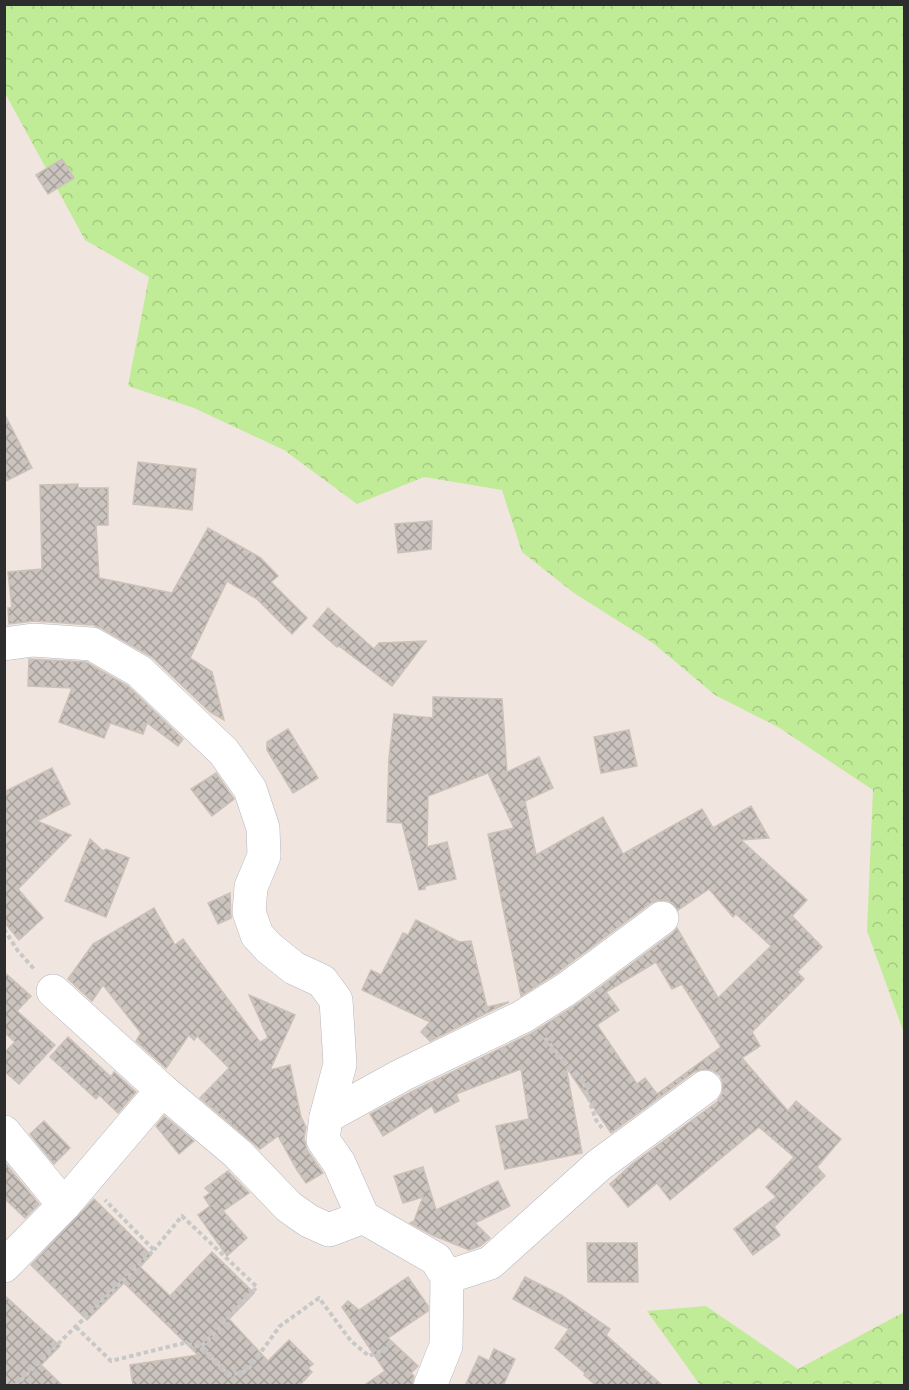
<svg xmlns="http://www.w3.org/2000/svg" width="909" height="1390" viewBox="0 0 909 1390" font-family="Quicksand,sans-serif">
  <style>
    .forest { fill: url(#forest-crowns) }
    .building { fill: url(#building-cross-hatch); stroke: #ccc1b8; stroke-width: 1.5; fill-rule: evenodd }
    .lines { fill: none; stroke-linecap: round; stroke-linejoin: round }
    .minor-casing { stroke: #b3b7c2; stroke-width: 34 }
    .path { stroke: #c8c8c8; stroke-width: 4; stroke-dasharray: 4.5 3; stroke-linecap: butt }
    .minor { stroke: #fff; stroke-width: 33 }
  </style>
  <defs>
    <pattern id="forest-crowns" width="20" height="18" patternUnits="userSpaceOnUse" patternTransform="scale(1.5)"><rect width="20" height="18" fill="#c0eb97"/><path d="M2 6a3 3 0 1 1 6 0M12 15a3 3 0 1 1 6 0" fill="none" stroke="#a5ca82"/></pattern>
    <pattern id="building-cross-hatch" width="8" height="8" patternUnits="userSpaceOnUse" patternTransform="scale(1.5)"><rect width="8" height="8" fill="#cbc3be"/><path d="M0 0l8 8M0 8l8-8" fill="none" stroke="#a59f9b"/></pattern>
  </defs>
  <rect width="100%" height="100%" fill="#f0e6df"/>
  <g class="forest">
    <polygon points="4,5 904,5 904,1033 867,931 873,790 778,727 715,695 653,643 574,593 522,552 502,490 424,477 357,504 284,450 194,408 128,386 149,277 85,240 5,93"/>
    <polygon points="706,1306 798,1369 904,1312 904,1385 700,1385 647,1311"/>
  </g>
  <g class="building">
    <polygon points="62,159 74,178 48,194 36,175"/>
    <polygon points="4,413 32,468 4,482"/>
    <polygon points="138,462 196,469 192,510 133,504"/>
    <polygon points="78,484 78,488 108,488 108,525 96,525 99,578 172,593 208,528 261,558 278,576 271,582 307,618 292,634 257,599 227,581 190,658 212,672 224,720 210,712 152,657 101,628 93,625 34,621 9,624 8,608 12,608 8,572 42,569 40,485"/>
    <polygon points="432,521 431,549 398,553 395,524"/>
    <polygon points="328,608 374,649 379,643 426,641 392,686 339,646 337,647 313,626"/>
    <polygon points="29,659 86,662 128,686 183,739 178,746 147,723 143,734 110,723 104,738 59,722 72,688 28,686"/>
    <path d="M433 697 502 699 507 772 539 757 553 788 525 801 536 855 603 817 623 854 702 809 713 828 751 806 769 838 741 840 807 900 792 916 822 947 797 972 804 979 752 1032 760 1046 742 1058 788 1111 796 1101 841 1139 817 1167 825 1176 774 1227 780 1235 753 1255 734 1229 776 1197 766 1187 794 1157 759 1127 670 1200 657 1183 628 1207 610 1184 632 1164 717 1102 722 1094 723 1084 720 1075 712 1070 702 1069 694 1072 611 1133 566 1067 582 1153 505 1169 496 1126 529 1119 521 1069 456 1094 459 1101 435 1113 432 1106 383 1136 370 1114 411 1092 532 1033 579 1003 673 933 677 928 718 998 771 946 736 914 733 917 709 889 678 910 669 901 659 900 651 903 557 973 521 996 488 834 514 828 488 773 428 796 427 847 447 842 456 879 425 886V889L419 890 402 823 387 822 389 758 394 714 433 718ZM656 962 672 989 682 984 721 1047 657 1094 645 1078 637 1084 597 1025 619 1010 606 992Z"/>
    <polygon points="288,729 318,778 293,793 267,750 267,742"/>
    <polygon points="629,730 637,766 601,773 594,737"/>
    <polygon points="52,768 70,804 37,821 71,835 18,889 43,918 19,940 4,922 4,792"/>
    <polygon points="216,773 234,799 212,816 191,789"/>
    <polygon points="90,839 103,851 106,849 129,858 106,917 65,901"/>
    <polygon points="230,893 231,918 218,924 208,903"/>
    <polygon points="154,908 175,945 183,939 260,1042 268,1038 249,995 295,1015 270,1070 290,1065 301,1117 306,1127 304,1138 307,1150 323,1173 306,1183 297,1170 278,1136 260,1149 200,1098 229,1068 197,1036 194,1040 189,1035 166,1068 136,1041 141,1033 103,985 92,1001 68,979 93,944"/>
    <polygon points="416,920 459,942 471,941 487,1007 509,1002 430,1041 421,1032 430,1022 362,990 371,970 381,975 403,933 408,935"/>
    <polygon points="4,972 31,996 17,1011 55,1045 19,1084 4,1071 4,1053 15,1042 4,1032"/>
    <polygon points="68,1037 111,1077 114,1072 136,1092 118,1113 99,1095 96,1099 50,1057"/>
    <polygon points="164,1116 194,1141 179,1154 156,1126"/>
    <polygon points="44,1121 70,1148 54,1164 30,1134"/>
    <polygon points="4,1162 39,1204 25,1218 4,1198"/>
    <polygon points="423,1167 436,1210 498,1181 510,1206 475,1223 490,1238 480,1246 469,1250 432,1235 410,1223 414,1221 423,1197 403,1203 394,1176"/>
    <polygon points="228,1171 249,1193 223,1211 247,1238 227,1256 198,1215 210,1206 204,1197 210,1193 205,1188"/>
    <polygon points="94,1199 151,1255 140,1267 170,1296 212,1252 254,1293 229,1319 268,1361 289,1340 313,1364 308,1368 312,1372 299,1386 133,1386 130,1365 198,1355 124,1283 87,1320 31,1265"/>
    <polygon points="587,1243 637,1243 638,1282 588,1282"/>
    <polygon points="408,1277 428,1306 428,1311 388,1338 418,1366 411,1373 414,1376 412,1386 363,1386 385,1371 342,1307 348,1301 359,1310"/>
    <polygon points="525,1277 561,1295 610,1329 606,1335 663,1386 597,1386 584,1375 585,1373 555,1348 569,1329 513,1299"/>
    <polygon points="4,1295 60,1346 41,1365 63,1386 4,1386"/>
    <polygon points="494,1349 515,1359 503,1386 465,1386 479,1356 489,1361"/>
  </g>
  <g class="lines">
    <g class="minor-casing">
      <g id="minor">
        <polyline points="4,644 33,640 92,644 139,671 224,752 250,789 263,828 264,856 251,887 249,912 257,935 269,948 294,968 322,981 336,1000 340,1064 326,1117 323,1140 339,1163 363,1217 436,1259 447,1277 446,1346 430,1386"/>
        <polyline points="53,991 162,1090 238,1154 289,1207 309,1221 329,1230 363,1217"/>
        <polyline points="326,1117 402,1075 522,1017 568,988 662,918"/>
        <polyline points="4,1132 64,1205"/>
        <polyline points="4,1266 64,1205 162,1090"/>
        <polyline points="447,1277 490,1263 599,1165 705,1087"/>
      </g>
    </g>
    <g class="path">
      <polyline points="4,929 18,951 34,969"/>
      <polyline points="545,1038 568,1066 581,1076 596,1120 602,1128"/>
      <polyline points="76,1327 111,1361 184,1343 201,1347 257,1287 182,1216 154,1250"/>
      <polyline points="201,1347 229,1375 247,1371 280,1326 319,1298 351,1341 369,1356 390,1347"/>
      <polyline points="15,1386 154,1250 105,1200"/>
    </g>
    <use href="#minor" class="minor"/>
  </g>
  <rect width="909" height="1390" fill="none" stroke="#2d2d2d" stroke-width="12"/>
</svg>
